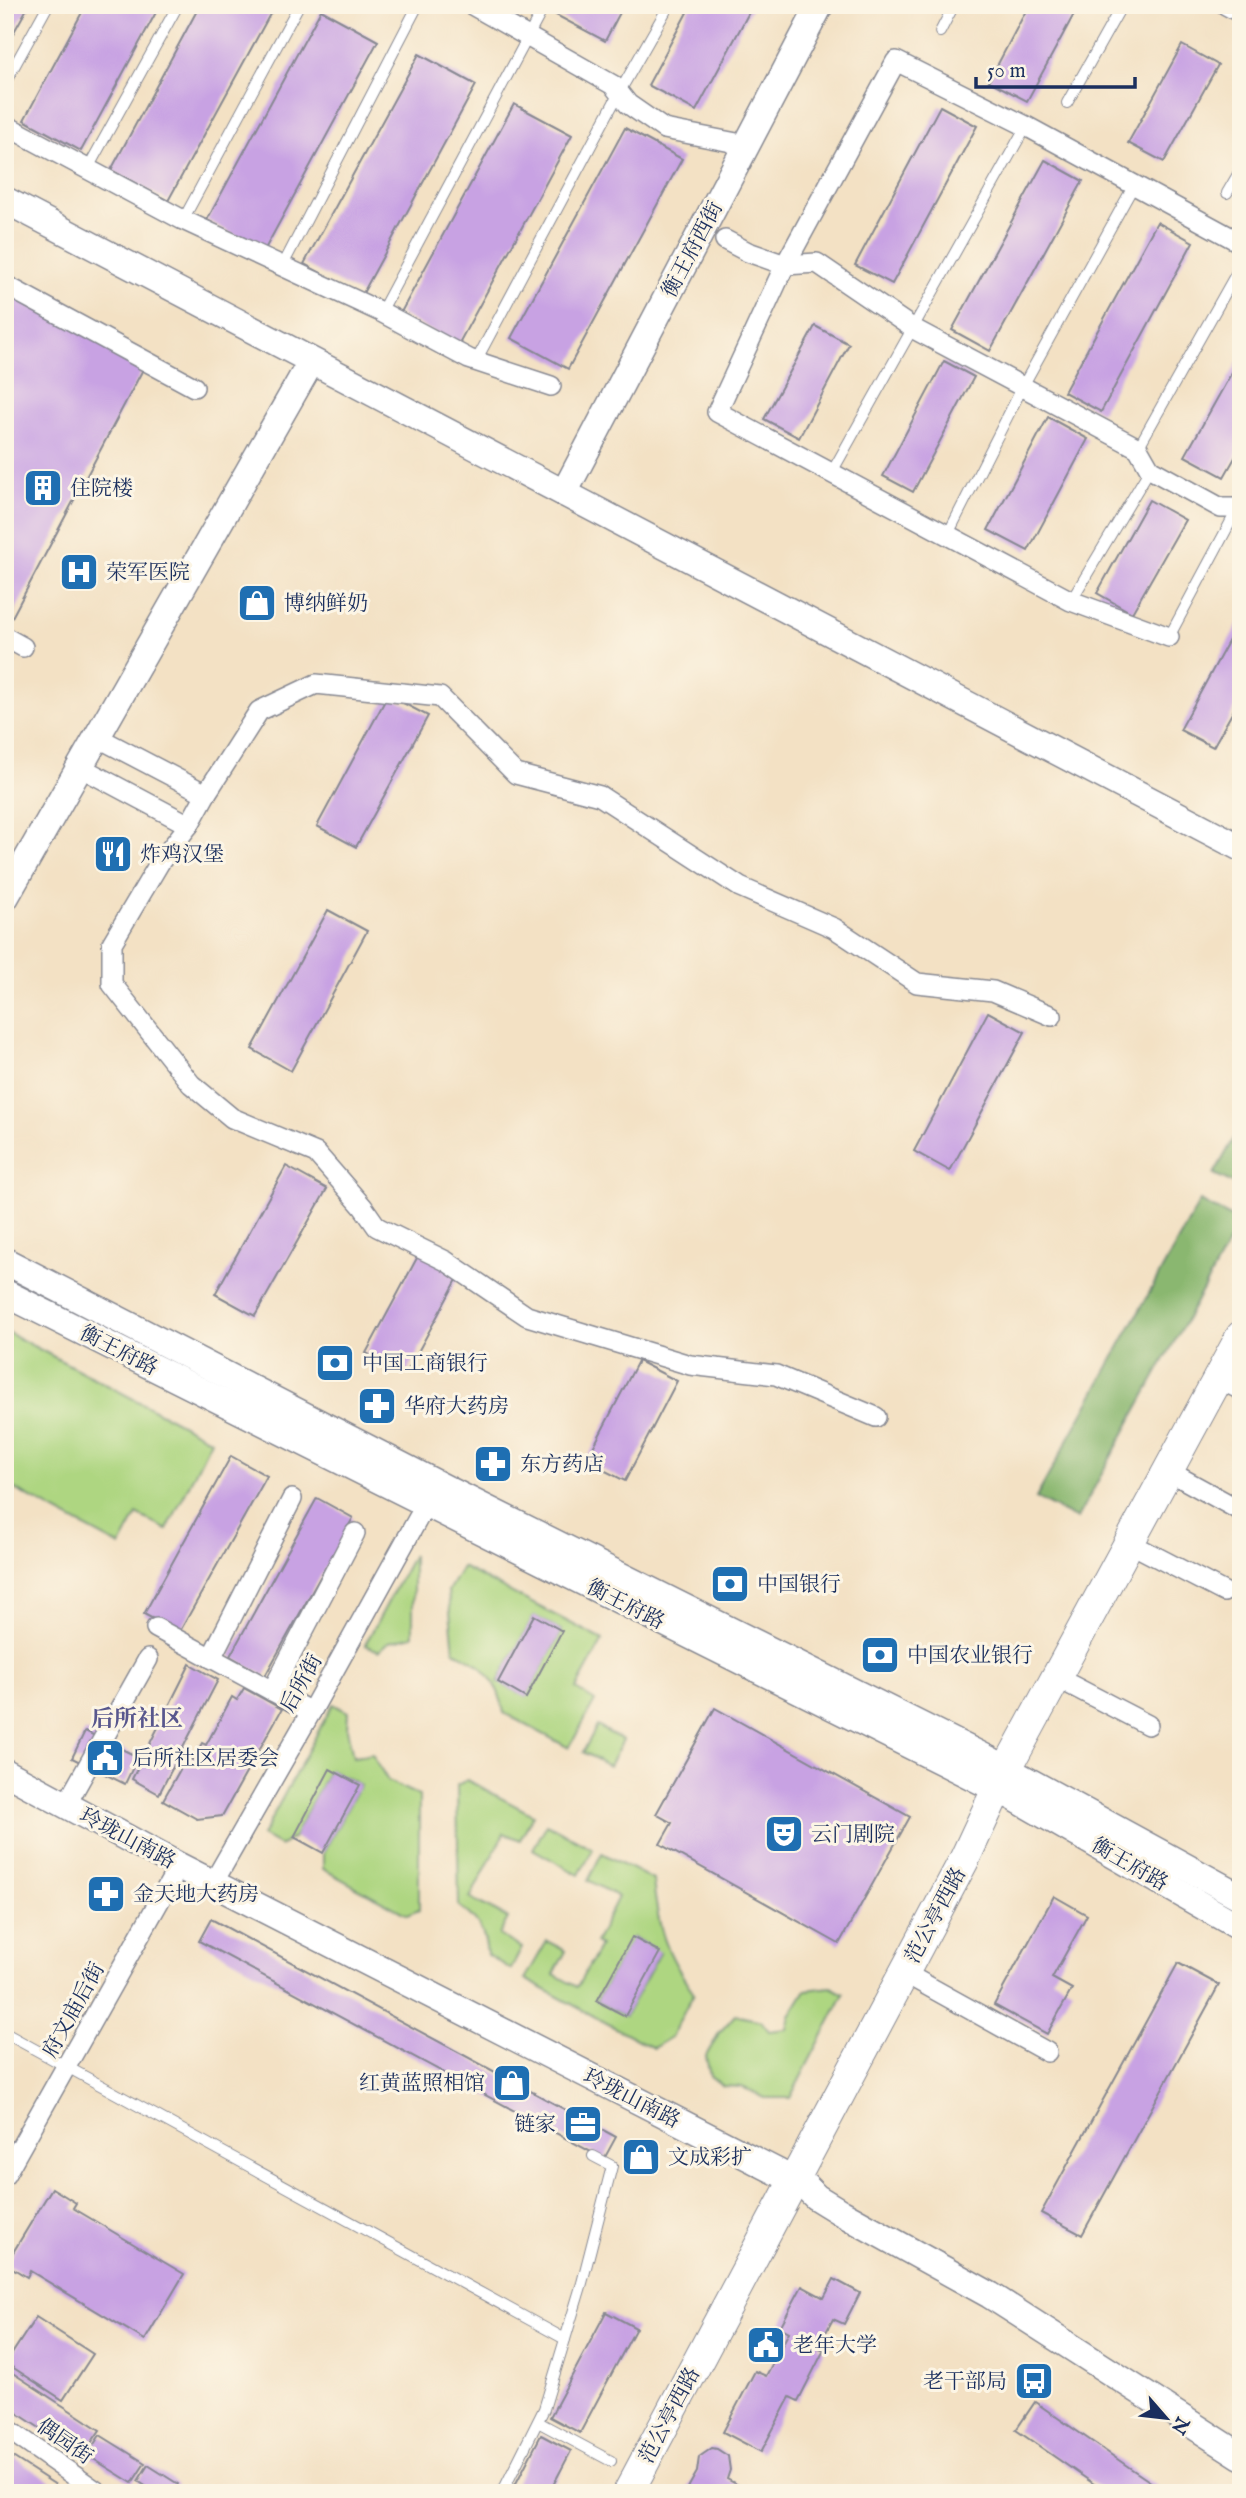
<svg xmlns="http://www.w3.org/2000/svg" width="1246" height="2498" viewBox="0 0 1246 2498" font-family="'IM FELL English','Noto Serif SC',serif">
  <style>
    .green { fill: #aed681; stroke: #648270; stroke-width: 2; fill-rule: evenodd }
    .forest { fill: #8ab76f; stroke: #527366; stroke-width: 2 }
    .building { fill: #c8a2e3 }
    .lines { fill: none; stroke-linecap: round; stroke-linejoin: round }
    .lane-casing { stroke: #878891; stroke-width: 12 }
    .street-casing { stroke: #878891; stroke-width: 22 }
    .secondary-casing { stroke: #878891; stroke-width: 29 }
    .primary-casing { stroke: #878891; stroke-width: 32 }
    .lane { stroke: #fff; stroke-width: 10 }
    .street { stroke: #fff; stroke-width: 19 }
    .secondary { stroke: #fff; stroke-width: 26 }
    .primary { stroke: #fff; stroke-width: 30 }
    .labels { text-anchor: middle; stroke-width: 6; stroke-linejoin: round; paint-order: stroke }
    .street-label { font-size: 21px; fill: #1b2f5e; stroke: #fcf5e5 }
    .poi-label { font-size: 21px; fill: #1b2f5e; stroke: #fcf5e5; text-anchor: start }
    .neighbourhood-label { font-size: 23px; font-weight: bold; fill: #58578d; stroke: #fcf5e5 }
  </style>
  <rect width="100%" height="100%" fill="#fcf5e5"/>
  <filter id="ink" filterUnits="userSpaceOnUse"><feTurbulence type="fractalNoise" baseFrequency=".0143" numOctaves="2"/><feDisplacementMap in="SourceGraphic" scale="14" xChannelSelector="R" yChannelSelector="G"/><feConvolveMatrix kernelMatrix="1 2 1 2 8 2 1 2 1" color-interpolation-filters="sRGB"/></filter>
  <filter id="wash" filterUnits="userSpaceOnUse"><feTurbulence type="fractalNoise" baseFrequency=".00686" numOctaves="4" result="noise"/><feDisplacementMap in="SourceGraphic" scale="28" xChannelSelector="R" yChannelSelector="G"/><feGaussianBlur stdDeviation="1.57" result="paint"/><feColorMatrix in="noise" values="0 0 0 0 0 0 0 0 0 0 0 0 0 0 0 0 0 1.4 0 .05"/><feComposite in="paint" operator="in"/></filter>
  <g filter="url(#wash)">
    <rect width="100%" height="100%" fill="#f3e1c4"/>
    <g class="green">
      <polygon points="5,1331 211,1440 167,1530 137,1514 120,1546 5,1484"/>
      <polygon points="413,1555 413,1636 389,1642 379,1651 365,1645"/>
      <path d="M462 1567 603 1640 576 1689 595 1701 569 1748 504 1713C499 1682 483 1663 454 1651L448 1591ZM534 1616 562 1631 526 1697 498 1682Z"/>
      <polygon points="333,1704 348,1712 347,1729 353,1757 372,1754 388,1781 419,1796 419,1910 407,1915 323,1869 323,1853 360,1785 330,1769 294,1837 280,1846 262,1836"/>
      <polygon points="597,1726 623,1740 609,1766 583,1752"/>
      <path d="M467 1780 533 1815 520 1840 504 1833 470 1898 508 1918 499 1935 522 1948 511 1969 487 1955C485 1931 478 1920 459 1906L457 1785Z"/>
      <polygon points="547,1824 593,1849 579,1875 533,1849"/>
      <path d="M602 1853 653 1880C658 1929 665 1952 694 1993L671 2037 653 2048 525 1979 547 1941 566 1951 554 1974 577 1987 600 1946 595 1943 618 1897 588 1880ZM633 1937 660 1953 625 2016 597 2001Z"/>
      <polygon points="831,1987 844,1994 790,2098 765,2098 742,2087 723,2086 710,2076 706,2056 719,2033 735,2015 761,2021 769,2031 787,2029 790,2016 806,1990"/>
    </g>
    <g class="forest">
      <polygon points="1241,1126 1241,1187 1214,1174"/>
      <polygon points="1200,1201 1240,1222 1077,1519 1036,1498"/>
    </g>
    <g id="blocks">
      <g class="building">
        <polygon points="5,5 29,5 5,48"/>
        <polygon points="86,5 160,5 81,151 24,120"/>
        <polygon points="200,5 275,5 168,201 111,170"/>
        <polygon points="561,5 624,5 605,41 556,15"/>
        <polygon points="691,5 753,5 696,111 648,85"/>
        <polygon points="1029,5 1079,5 1027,101 989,81"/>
        <polygon points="321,10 378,41 264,251 207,220"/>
        <polygon points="1182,45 1218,65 1164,162 1128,143"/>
        <polygon points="419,54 476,85 362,295 304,264"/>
        <polygon points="514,104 572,135 458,345 400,314"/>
        <polygon points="940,106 977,126 892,284 855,265"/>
        <polygon points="625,128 682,159 568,369 511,338"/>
        <polygon points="1045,160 1083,181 990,351 952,330"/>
        <polygon points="1157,222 1193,242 1101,412 1064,392"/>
        <polygon points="5,282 149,358 10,621 5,619"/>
        <polygon points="815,326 849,344 799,438 764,419"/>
        <polygon points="1241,356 1241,447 1224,477 1185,456"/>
        <polygon points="944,361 974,377 913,492 883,476"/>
        <polygon points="1048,417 1088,439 1028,551 988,530"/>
        <polygon points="1149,500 1185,520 1132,613 1097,593"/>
        <polygon points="1241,618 1241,697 1213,747 1180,730"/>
        <polygon points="388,695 428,716 356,847 317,826"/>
        <polygon points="328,910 367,931 291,1071 252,1049"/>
        <polygon points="988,1012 1025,1032 950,1171 914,1151"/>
        <polygon points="286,1166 327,1189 255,1316 215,1294"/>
        <polygon points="425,1243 465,1265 406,1374 366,1353"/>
        <polygon points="638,1361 677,1381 625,1481 586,1461"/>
        <polygon points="231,1456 267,1476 179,1633 144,1614"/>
        <polygon points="317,1498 353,1518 265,1676 230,1656"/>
        <polygon points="534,1615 562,1631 526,1698 498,1682"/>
        <polygon points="190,1664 218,1680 159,1794 132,1779"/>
        <polygon points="244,1688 282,1709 222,1816 197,1819 163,1800 187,1757 192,1760 202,1743 206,1745 232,1697 237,1700"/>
        <polygon points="715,1708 910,1817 839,1944 660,1844 672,1823 656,1814"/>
        <polygon points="85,1731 138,1757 125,1784 72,1758"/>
        <polygon points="330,1769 360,1785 323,1853 294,1837"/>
        <polygon points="1054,1896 1087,1915 1052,1978 1072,1989 1047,2034 994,2005"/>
        <polygon points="211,1919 616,2137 604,2159 199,1941"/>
        <polygon points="632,1937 660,1952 625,2016 597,2001"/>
        <polygon points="1178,1963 1219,1985 1082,2235 1041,2213"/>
        <polygon points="52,2188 76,2203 73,2208 184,2274 145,2340 30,2271 27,2277 6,2264"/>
        <polygon points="834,2279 860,2293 844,2324 833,2319 818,2347 824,2350 798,2401 790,2397 761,2452 723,2432 755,2371 766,2376 789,2332 780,2327 802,2286 824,2298"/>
        <polygon points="606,2312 636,2328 580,2433 550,2417"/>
        <polygon points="36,2317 93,2354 63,2400 6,2363"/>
        <polygon points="5,2368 100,2430 82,2456 5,2405"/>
        <polygon points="1035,2402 1133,2470 1167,2493 1107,2493 1016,2430"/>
        <polygon points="100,2435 145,2463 132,2483 87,2455"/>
        <polygon points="541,2435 571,2451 549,2493 511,2493"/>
        <polygon points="712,2448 717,2449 728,2456 730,2470 727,2479 745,2489 743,2493 685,2493 697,2472 699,2457"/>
        <polygon points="5,2452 62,2489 59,2493 5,2493"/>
        <polygon points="148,2465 178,2484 172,2493 156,2493 138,2481"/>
      </g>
    </g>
  </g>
  <g filter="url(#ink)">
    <use href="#blocks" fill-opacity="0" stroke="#878891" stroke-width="2"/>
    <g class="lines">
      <g class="lane-casing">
        <g id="lane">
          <polyline points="940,32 954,5"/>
          <polyline points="5,83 48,5"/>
          <polyline points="1067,103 1122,5"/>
          <polyline points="88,168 178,5"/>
          <polyline points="1227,193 1241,169"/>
          <polyline points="183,220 299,5"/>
          <polyline points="283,265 418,5"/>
          <polyline points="381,312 545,5"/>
          <polyline points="476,361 619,93 669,5"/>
          <polyline points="1138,448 1241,265"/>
          <polyline points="832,472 1026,126"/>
          <polyline points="947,536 1023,386 1134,185"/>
          <polyline points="1071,601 1150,469"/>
          <polyline points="1169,637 1238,508"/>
          <polyline points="5,2033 565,2339"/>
          <polyline points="538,2422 611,2461"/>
          <polyline points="502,2493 544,2409 582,2283 612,2166 593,2156"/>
        </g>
      </g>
      <g class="street-casing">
        <g id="street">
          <polyline points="472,5 613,85 628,104 664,129 747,145"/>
          <polyline points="1226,5 1241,13"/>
          <polyline points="5,125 183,220 381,312 469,359 551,386"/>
          <polyline points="725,240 748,252 785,265 817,263 914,329 1138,448 1150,469 1221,508 1241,508"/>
          <polyline points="5,285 194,387"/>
          <polyline points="5,637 23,647"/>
          <polyline points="1169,637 1071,601 717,412 785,265 896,61 1026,126 1241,243"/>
          <polyline points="97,737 206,794"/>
          <polyline points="80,767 189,825"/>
          <polyline points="1231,1385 1241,1390"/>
          <polyline points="876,1417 776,1375 690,1365 527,1316 446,1261 377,1227 363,1207 316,1153 232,1118 191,1084 112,984 112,943 160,862 189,825 206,794 259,711 316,684 440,697 516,774 600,796 740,887 834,928 917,983 993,991 1052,1016"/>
          <polyline points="1181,1478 1241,1511"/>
          <polyline points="1143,1550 1224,1592"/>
          <polyline points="156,1628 311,1712"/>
          <polyline points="211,1658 292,1499"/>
          <polyline points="1071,1685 1148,1725"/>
          <polyline points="272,1691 355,1533"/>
          <polyline points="66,1805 148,1659"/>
          <polyline points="213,1883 311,1712 426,1504"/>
          <polyline points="917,1980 1047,2052"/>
          <polyline points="5,2175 179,1866"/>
          <polyline points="5,2427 99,2493"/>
        </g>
      </g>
      <g class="secondary-casing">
        <g id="secondary">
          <polyline points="5,200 1241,848"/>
          <polyline points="564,493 820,5"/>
          <polyline points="5,898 311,362"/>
          <polyline points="5,1261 449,1490 990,1760 1241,1897"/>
          <polyline points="5,1293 1013,1797 1241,1928"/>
          <polyline points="5,1772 179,1866 805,2186 816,2197 842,2213 990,2295 1241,2456"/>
        </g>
      </g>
      <g class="primary-casing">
        <polyline id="primary" points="628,2493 964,1860 1006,1770 1241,1336"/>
      </g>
      <use href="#lane" class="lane"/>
      <use href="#street" class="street"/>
      <use href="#secondary" class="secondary"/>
      <use href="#primary" class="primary"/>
    </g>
  </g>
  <defs>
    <g id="building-square" transform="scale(2.0125)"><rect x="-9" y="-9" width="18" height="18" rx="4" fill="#1f6fb2" stroke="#fcf5e5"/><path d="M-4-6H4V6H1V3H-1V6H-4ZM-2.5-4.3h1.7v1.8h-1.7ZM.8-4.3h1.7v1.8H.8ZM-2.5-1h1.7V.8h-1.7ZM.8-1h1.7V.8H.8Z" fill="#fff"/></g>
    <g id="hospital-square" transform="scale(2.0125)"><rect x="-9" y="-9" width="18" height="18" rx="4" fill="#1f6fb2" stroke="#fcf5e5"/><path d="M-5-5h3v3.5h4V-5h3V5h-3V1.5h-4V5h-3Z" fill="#fff"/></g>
    <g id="shop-square" transform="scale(2.0125)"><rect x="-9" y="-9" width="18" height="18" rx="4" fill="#1f6fb2" stroke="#fcf5e5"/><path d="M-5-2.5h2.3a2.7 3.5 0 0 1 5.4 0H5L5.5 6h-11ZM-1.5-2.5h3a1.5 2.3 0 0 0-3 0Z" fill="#fff"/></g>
    <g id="restaurant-square" transform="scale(2.0125)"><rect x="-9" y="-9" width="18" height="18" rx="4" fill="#1f6fb2" stroke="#fcf5e5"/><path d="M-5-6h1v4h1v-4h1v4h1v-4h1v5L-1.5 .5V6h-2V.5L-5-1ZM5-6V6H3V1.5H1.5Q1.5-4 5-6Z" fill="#fff"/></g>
    <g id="bank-square" transform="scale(2.0125)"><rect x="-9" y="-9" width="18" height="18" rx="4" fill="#1f6fb2" stroke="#fcf5e5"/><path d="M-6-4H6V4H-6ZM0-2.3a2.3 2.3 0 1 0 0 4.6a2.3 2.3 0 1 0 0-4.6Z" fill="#fff"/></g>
    <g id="pharmacy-square" transform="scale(2.0125)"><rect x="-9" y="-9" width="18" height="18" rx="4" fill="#1f6fb2" stroke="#fcf5e5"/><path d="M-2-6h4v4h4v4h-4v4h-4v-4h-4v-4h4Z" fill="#fff"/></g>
    <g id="civic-square" transform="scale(2.0125)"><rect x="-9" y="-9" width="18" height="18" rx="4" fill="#1f6fb2" stroke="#fcf5e5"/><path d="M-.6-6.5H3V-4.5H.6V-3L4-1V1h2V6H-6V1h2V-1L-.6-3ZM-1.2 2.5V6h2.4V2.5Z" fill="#fff"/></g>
    <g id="theatre-square" transform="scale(2.0125)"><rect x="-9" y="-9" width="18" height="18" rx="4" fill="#1f6fb2" stroke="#fcf5e5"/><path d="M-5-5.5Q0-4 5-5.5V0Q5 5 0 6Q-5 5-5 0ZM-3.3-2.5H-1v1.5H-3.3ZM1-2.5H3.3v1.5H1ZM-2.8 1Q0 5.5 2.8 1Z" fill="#fff"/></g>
    <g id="office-square" transform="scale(2.0125)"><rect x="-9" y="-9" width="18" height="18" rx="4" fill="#1f6fb2" stroke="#fcf5e5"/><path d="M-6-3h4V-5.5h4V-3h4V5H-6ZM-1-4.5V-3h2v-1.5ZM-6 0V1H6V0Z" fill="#fff"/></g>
    <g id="bus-square" transform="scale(2.0125)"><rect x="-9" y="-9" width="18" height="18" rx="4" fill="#1f6fb2" stroke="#fcf5e5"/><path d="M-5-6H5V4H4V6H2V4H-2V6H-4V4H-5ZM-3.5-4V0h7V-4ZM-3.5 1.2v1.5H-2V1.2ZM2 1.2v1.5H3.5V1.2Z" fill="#fff"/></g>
  </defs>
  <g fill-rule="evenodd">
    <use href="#building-square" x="43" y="488"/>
    <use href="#hospital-square" x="79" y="572"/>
    <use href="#shop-square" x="257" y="603"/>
    <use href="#restaurant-square" x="113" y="854"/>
    <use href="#bank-square" x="335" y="1363"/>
    <use href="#pharmacy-square" x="377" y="1406"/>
    <use href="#pharmacy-square" x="493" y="1464"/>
    <use href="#bank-square" x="730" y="1584"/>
    <use href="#bank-square" x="880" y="1655"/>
    <use href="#civic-square" x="105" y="1758"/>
    <use href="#theatre-square" x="784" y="1834"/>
    <use href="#pharmacy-square" x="106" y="1894"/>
    <use href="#shop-square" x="512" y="2083"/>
    <use href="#office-square" x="583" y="2124"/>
    <use href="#shop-square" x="641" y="2157"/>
    <use href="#civic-square" x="766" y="2345"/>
    <use href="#bus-square" x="1034" y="2381"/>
  </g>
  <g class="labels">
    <g class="street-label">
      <text transform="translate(692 249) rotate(-62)" y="7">衡王府西街</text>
      <text transform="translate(119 1350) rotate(27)" y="7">衡王府路</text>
      <text transform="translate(626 1604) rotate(27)" y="7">衡王府路</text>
      <text transform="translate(301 1683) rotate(-61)" y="7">后所街</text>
      <text transform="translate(128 1838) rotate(28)" y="7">玲珑山南路</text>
      <text transform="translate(1130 1864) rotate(30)" y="7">衡王府路</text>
      <text transform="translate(935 1915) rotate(-62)" y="7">范公亭西路</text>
      <text transform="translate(73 2010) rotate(-61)" y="7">府文庙后街</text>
      <text transform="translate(632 2098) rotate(27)" y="7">玲珑山南路</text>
      <text transform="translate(669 2415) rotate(-62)" y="7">范公亭西路</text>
      <text transform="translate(65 2441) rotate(35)" y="7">偶园街</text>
    </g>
    <g class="poi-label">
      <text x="70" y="495">住院楼</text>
      <text x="106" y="579">荣军医院</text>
      <text x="284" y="610">博纳鲜奶</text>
      <text x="140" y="861">炸鸡汉堡</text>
      <text x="362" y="1370">中国工商银行</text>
      <text x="404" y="1413">华府大药房</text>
      <text x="520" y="1471">东方药店</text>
      <text x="757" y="1591">中国银行</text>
      <text x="907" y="1662">中国农业银行</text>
      <text x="132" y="1765">后所社区居委会</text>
      <text x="811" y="1841">云门剧院</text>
      <text x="133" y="1901">金天地大药房</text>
      <text x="485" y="2090" text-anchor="end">红黄蓝照相馆</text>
      <text x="556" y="2131" text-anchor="end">链家</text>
      <text x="668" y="2164">文成彩扩</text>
      <text x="793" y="2352">老年大学</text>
      <text x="1007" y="2388" text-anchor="end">老干部局</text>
    </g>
    <g class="neighbourhood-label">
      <text x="137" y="1726">后所社区</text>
    </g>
  </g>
  <rect width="1246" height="2498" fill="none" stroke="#fcf5e5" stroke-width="28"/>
  <g transform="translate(1166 2418) rotate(118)" stroke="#fcf5e5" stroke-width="5" paint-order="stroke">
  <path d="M0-5L12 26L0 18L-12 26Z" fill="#1b2f5e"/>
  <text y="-10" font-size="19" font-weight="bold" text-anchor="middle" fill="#1b2f5e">N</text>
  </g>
  <path d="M976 77v10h159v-10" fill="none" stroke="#1b2f5e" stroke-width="3.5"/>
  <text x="987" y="77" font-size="21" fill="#1b2f5e" stroke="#fcf5e5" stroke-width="5" paint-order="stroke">50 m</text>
</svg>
